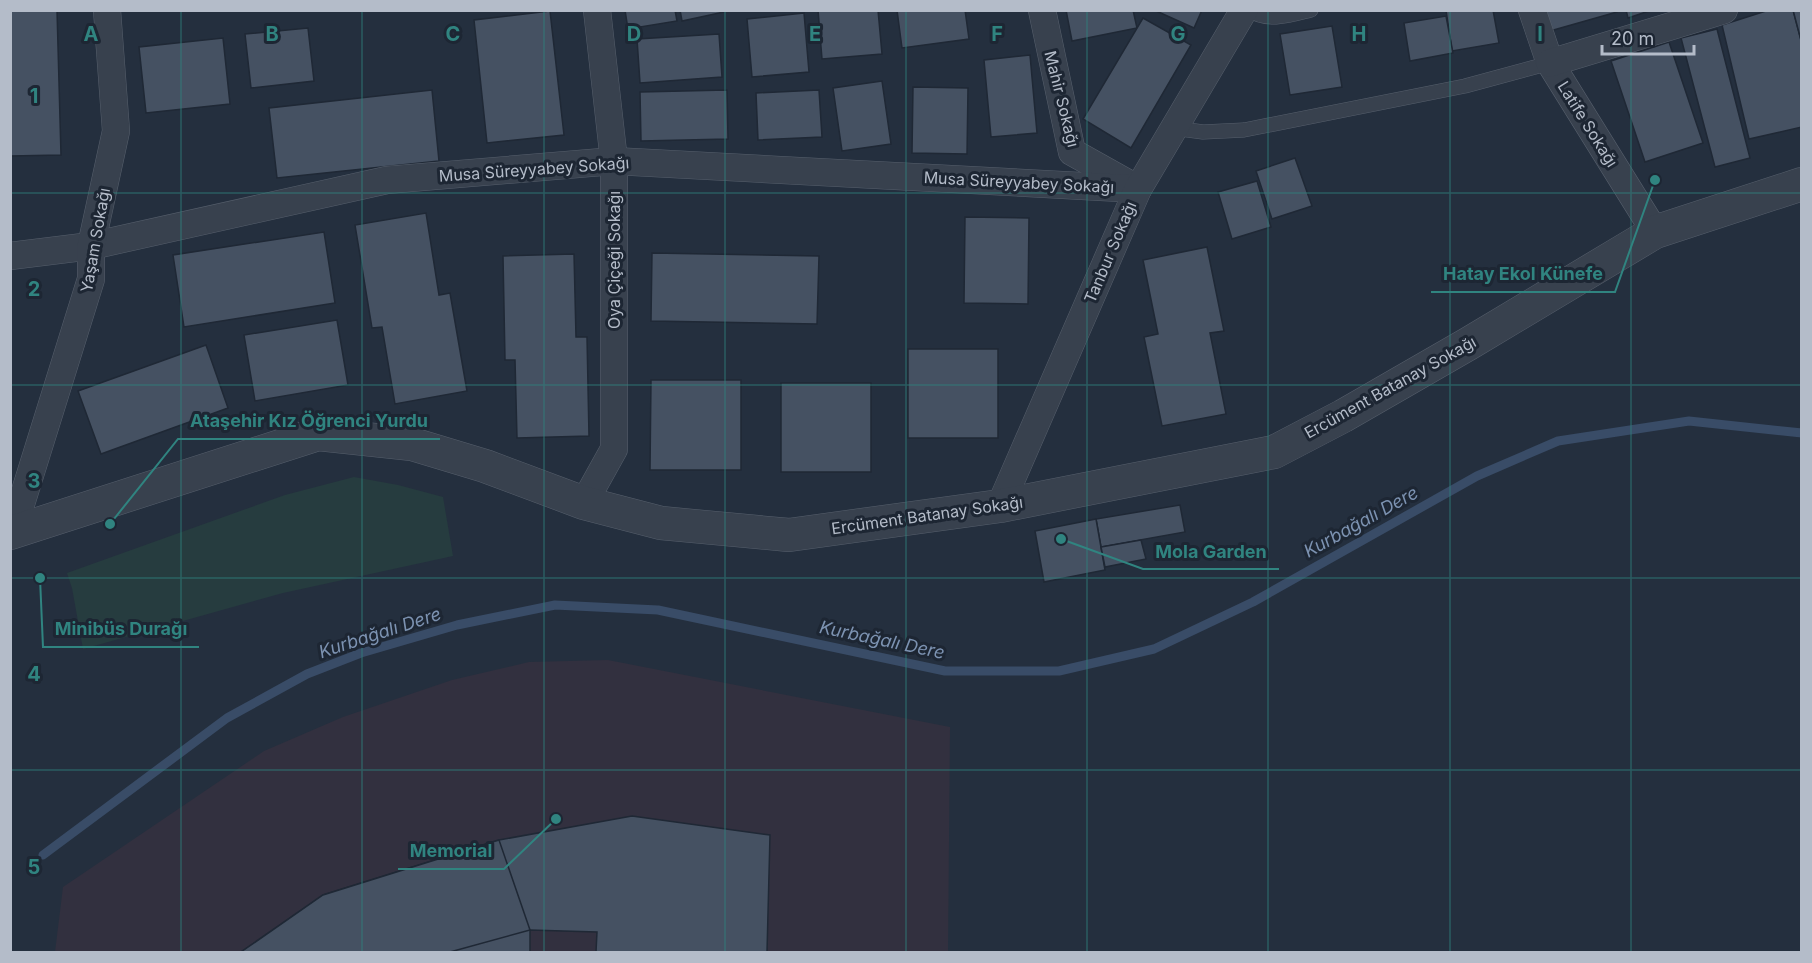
<svg xmlns="http://www.w3.org/2000/svg" width="1812" height="963" viewBox="0 0 1812 963" font-family="Inter,sans-serif">
  <style>
    .medical { fill: #32303f }
    .green { fill: #263c3f }
    .lines { fill: none; stroke-linecap: round; stroke-linejoin: round }
    .stream { stroke: #394c67; stroke-width: 9 }
    .building { fill: #455162; stroke: #1f2835; stroke-width: 1.5 }
    .service-casing { stroke: #565f6c; stroke-width: 15 }
    .minor-casing { stroke: #565f6c; stroke-width: 28 }
    .tertiary-casing { stroke: #565f6c; stroke-width: 34 }
    .service { stroke: #38414e; stroke-width: 14 }
    .minor { stroke: #38414e; stroke-width: 27 }
    .tertiary { stroke: #38414e; stroke-width: 33 }
    .grid { fill: none; stroke: #308480; stroke-width: 1.5; stroke-opacity: 0.55 }
    .labels { text-anchor: middle; stroke-width: 6; stroke-linejoin: round; paint-order: stroke }
    .street-label { font-size: 16px; fill: #b4bcc9; stroke: #1d2633 }
    .water-label { font-size: 18px; font-style: italic; fill: #7c92b1; stroke: #1d2633 }
    .grid-label { font-size: 20px; text-anchor: middle; font-weight: bold; fill: #308480; stroke: #1d2633; stroke-width: 6; stroke-linejoin: round; paint-order: stroke }
    .leader { fill: none; stroke: #308480; stroke-width: 2 }
    .callout-dot { fill: #308480; stroke: #1d2633; stroke-width: 2 }
    .callout-label { font-size: 18px; text-anchor: middle; font-weight: bold; fill: #308480; stroke: #1d2633; stroke-width: 6; stroke-linejoin: round; paint-order: stroke }
  </style>
  <rect width="100%" height="100%" fill="#242f3e"/>
  <polygon class="medical" points="608,660 950,727 948,952 55,952 63,887 264,751 343,717 452,680 529,662"/>
  <polygon class="green" points="354,477 398,485 443,497 453,556 283,593 83,649 72,588 67,573 285,495"/>
  <g class="lines">
    <polyline class="stream" points="43,855 227,718 307,674 361,653 457,625 555,605 658,610 945,671 1059,671 1154,649 1253,602 1477,476 1558,441 1689,421 1802,433"/>
  </g>
  <g class="building">
    <polygon points="57,10 61,155 10,156 10,11"/>
    <polygon points="625,10 675,10 677,21 628,29"/>
    <polygon points="680,10 724,10 724,12 682,21"/>
    <polygon points="818,10 878,10 882,54 822,59"/>
    <polygon points="897,10 965,10 969,39 902,48"/>
    <polygon points="1066,10 1133,10 1137,28 1072,41"/>
    <polygon points="1154,10 1202,10 1194,28"/>
    <polygon points="1446,10 1493,10 1499,43 1452,51"/>
    <polygon points="1543,10 1617,10 1617,12 1550,31"/>
    <polygon points="1626,10 1652,10 1628,18"/>
    <polygon points="1769,10 1793,10 1802,44 1802,127 1749,139 1722,25"/>
    <polygon points="1793,10 1802,10 1802,44"/>
    <polygon points="550,11 564,135 487,143 474,20"/>
    <polygon points="804,13 809,72 752,77 747,19"/>
    <polygon points="1446,16 1453,53 1410,61 1404,23"/>
    <polygon points="1143,18 1191,45 1131,148 1083,119"/>
    <polygon points="1332,26 1342,87 1290,95 1280,34"/>
    <polygon points="308,28 314,81 251,88 245,34"/>
    <polygon points="1717,29 1750,158 1715,167 1681,38"/>
    <polygon points="719,34 722,77 640,83 637,39"/>
    <polygon points="223,38 230,104 146,113 139,47"/>
    <polygon points="1669,42 1703,143 1645,162 1611,61"/>
    <polygon points="1030,55 1037,133 991,137 984,60"/>
    <polygon points="882,81 891,144 842,151 833,88"/>
    <polygon points="913,87 968,88 967,154 912,153"/>
    <polygon points="432,90 439,161 277,178 269,108"/>
    <polygon points="727,90 728,139 641,141 640,92"/>
    <polygon points="819,90 822,137 758,140 756,93"/>
    <polygon points="1295,158 1312,206 1272,219 1256,171"/>
    <polygon points="1257,181 1271,227 1232,239 1218,192"/>
    <polygon points="426,213 439,295 450,293 467,391 395,404 382,327 372,328 355,225"/>
    <polygon points="965,217 1029,218 1028,304 964,303"/>
    <polygon points="324,232 335,303 184,327 173,255"/>
    <polygon points="1207,247 1224,331 1210,333 1226,414 1162,426 1144,337 1158,334 1143,260"/>
    <polygon points="652,253 819,256 817,324 651,321"/>
    <polygon points="574,254 576,337 587,337 589,436 517,438 515,360 505,360 503,256"/>
    <polygon points="337,320 348,385 255,401 244,335"/>
    <polygon points="206,345 228,408 101,454 78,391"/>
    <rect x="908" y="349" width="90" height="89"/>
    <polygon points="651,380 741,380 741,470 650,470"/>
    <rect x="781" y="383" width="90" height="89"/>
    <polygon points="1180,505 1185,532 1101,547 1096,519"/>
    <polygon points="1096,519 1105,570 1044,582 1035,531"/>
    <polygon points="1141,540 1146,559 1105,567 1101,547"/>
    <polygon points="632,816 770,835 767,952 596,952 597,932 530,930 530,952 241,952 323,895 499,840"/>
    <polygon points="499,840 530,930 450,952 241,952 323,895"/>
  </g>
  <g class="lines">
    <g class="service-casing">
      <g id="service">
        <path d="M1249 10C1268 23 1291 15 1311 10"/>
        <polyline points="1173,128 1203,132 1244,130 1465,86 1550,63"/>
      </g>
    </g>
    <g class="minor-casing">
      <g id="minor">
        <polyline points="1042,10 1072,152 1131,185"/>
        <polyline points="1532,10 1550,63 1655,232"/>
        <polyline points="1550,63 1724,10"/>
        <polyline points="10,256 91,246 387,180 614,161 1138,189"/>
        <polyline points="584,503 614,449 614,161 597,10"/>
        <polyline points="1000,506 1138,189 1244,10"/>
        <polyline points="12,533 91,279 91,246 116,131 107,10"/>
      </g>
    </g>
    <g class="tertiary-casing">
      <polyline id="tertiary" points="10,533 318,434 412,444 485,466 584,503 661,523 789,535 1000,506 1274,452 1343,416 1468,344 1655,232 1802,184"/>
    </g>
    <use href="#service" class="service"/>
    <use href="#minor" class="minor"/>
    <use href="#tertiary" class="tertiary"/>
  </g>
  <path class="grid" d="M181 10V952M362 10V952M544 10V952M725 10V952M906 10V952M1087 10V952M1268 10V952M1450 10V952M1631 10V952M10 193H1802M10 385H1802M10 578H1802M10 770H1802"/>
  <g class="labels">
    <g class="street-label">
      <text transform="translate(1062 99) rotate(76)" y="6">Mahir Sokağı</text>
      <text transform="translate(1588 124) rotate(58)" y="6">Latife Sokağı</text>
      <text transform="translate(534 169) rotate(-4)" y="6">Musa Süreyyabey Sokağı</text>
      <text transform="translate(1019 182) rotate(3)" y="6">Musa Süreyyabey Sokağı</text>
      <text transform="translate(95 240) rotate(-80)" y="6">Yaşam Sokağı</text>
      <text transform="translate(1110 252) rotate(-67)" y="6">Tanbur Sokağı</text>
      <text transform="translate(614 260) rotate(-90)" y="6">Oya Çiçeği Sokağı</text>
      <text transform="translate(1390 387) rotate(-29)" y="6">Ercüment Batanay Sokağı</text>
      <text transform="translate(927 515) rotate(-8)" y="6">Ercüment Batanay Sokağı</text>
    </g>
    <g class="water-label">
      <text transform="translate(1361 522) rotate(-29)" y="6">Kurbağalı Dere</text>
      <text transform="translate(380 633) rotate(-18)" y="6">Kurbağalı Dere</text>
      <text transform="translate(882 640) rotate(12)" y="6">Kurbağalı Dere</text>
    </g>
  </g>
  <g class="grid-label">
    <text x="91" y="41">A</text>
    <text x="272" y="41">B</text>
    <text x="453" y="41">C</text>
    <text x="634" y="41">D</text>
    <text x="815" y="41">E</text>
    <text x="997" y="41">F</text>
    <text x="1178" y="41">G</text>
    <text x="1359" y="41">H</text>
    <text x="1540" y="41">I</text>
    <text x="34" y="103">1</text>
    <text x="34" y="296">2</text>
    <text x="34" y="488">3</text>
    <text x="34" y="681">4</text>
    <text x="34" y="874">5</text>
  </g>
  <path class="leader" d="M1655 180L1615 292H1431M110 524L178 439H440M1061 539L1143 569H1279M40 578L43 647H199M556 819L504 869H398"/>
  <g class="callout-dot">
    <circle cx="1655" cy="180" r="6"/>
    <circle cx="110" cy="524" r="6"/>
    <circle cx="1061" cy="539" r="6"/>
    <circle cx="40" cy="578" r="6"/>
    <circle cx="556" cy="819" r="6"/>
  </g>
  <g class="callout-label">
    <text x="1523" y="280">Hatay Ekol Künefe</text>
    <text x="309" y="427">Ataşehi̇r Kız Öğrenci̇ Yurdu</text>
    <text x="1211" y="558">Mola Garden</text>
    <text x="121" y="635">Minibüs Durağı</text>
    <text x="451" y="857">Memorial</text>
  </g>
  <rect width="1812" height="963" fill="none" stroke="#b4bcc9" stroke-width="24"/>
  <path d="M1602 45v9h92v-9" fill="none" stroke="#b4bcc9" stroke-width="3"/>
  <text x="1611" y="45" font-size="18" fill="#b4bcc9" stroke="#1d2633" stroke-width="4.5" paint-order="stroke">20 m</text>
</svg>
